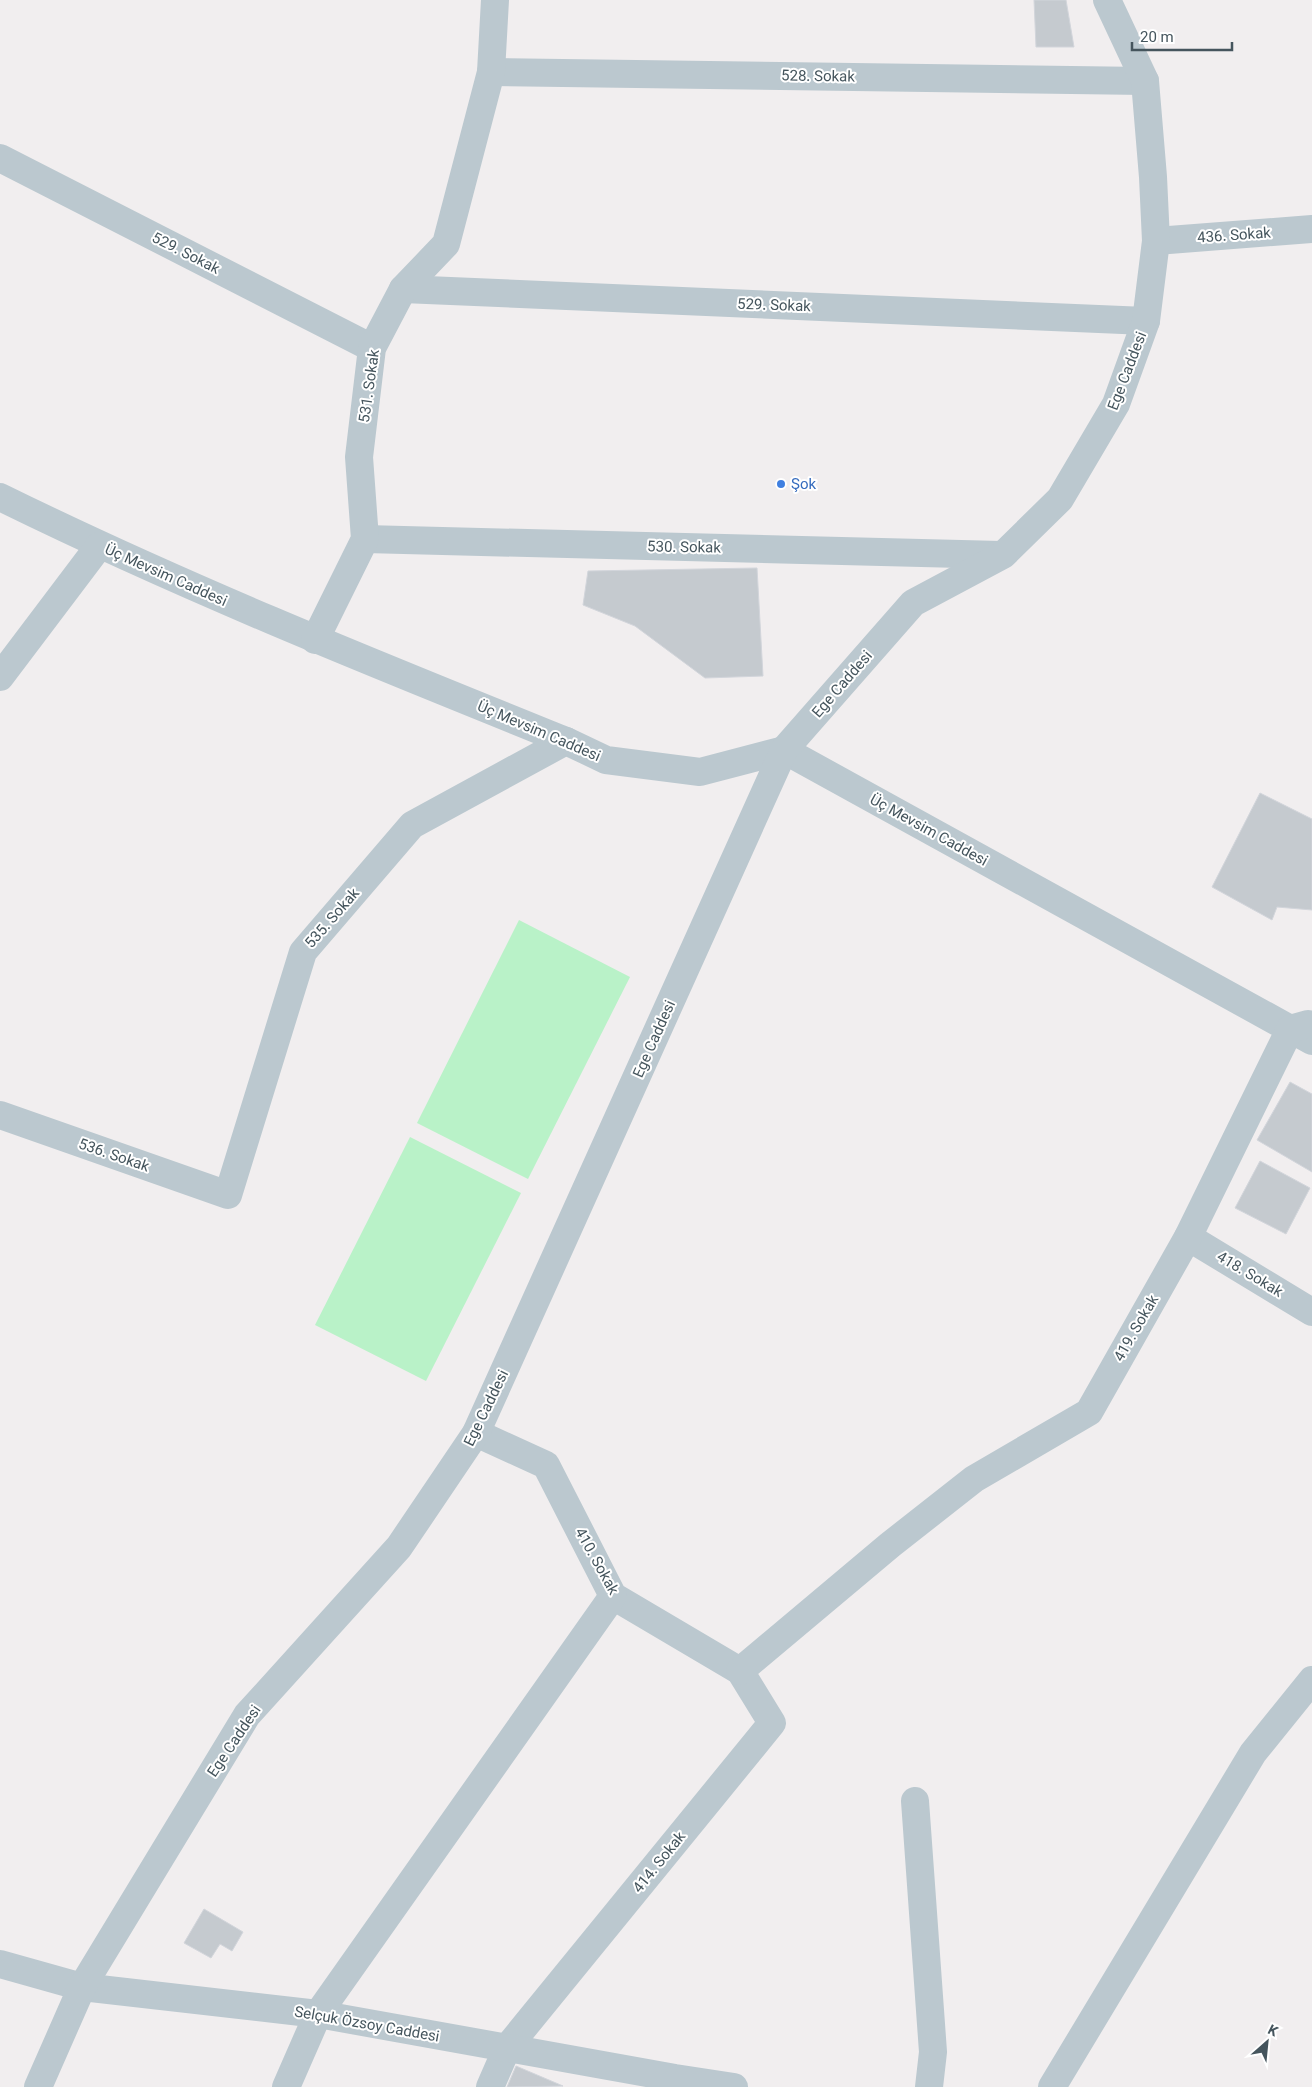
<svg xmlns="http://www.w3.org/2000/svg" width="1312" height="2087" viewBox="0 0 1312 2087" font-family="Roboto,sans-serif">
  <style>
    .green { fill: #b9f2c8 }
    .building { fill: #c5cacf; stroke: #d2d5db }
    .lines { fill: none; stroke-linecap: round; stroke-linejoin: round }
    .minor { stroke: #bbc8cf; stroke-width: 28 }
    .shop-dot { fill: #3f7fe0; stroke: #fff; stroke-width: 2 }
    .labels { text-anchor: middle; stroke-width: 4; stroke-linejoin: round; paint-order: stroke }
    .street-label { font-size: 15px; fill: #45555d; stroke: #fff }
    .shop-label { font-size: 15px; fill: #366cbe; stroke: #fff; text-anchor: start }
  </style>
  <rect width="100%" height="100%" fill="#f1eeef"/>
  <g class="green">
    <polygon points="519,920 630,977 528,1179 417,1123"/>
    <polygon points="410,1137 521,1193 426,1381 315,1325"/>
  </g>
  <g class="building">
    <polygon points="1034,0 1066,0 1074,47 1036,47"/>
    <polygon points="757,568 763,676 705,678 635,626 583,605 588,571"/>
    <polygon points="1260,793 1312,819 1312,910 1277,907 1272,920 1212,887"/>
    <polygon points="1290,1082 1312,1094 1312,1172 1257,1140"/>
    <polygon points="1260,1161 1310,1188 1286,1234 1235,1208"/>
    <polygon points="204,1909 243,1932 232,1951 220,1944 211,1958 184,1943"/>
    <polygon points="516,2066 563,2086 507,2087"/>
  </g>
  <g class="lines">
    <g class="minor">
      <polyline points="491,72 1145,81"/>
      <polyline points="0,158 372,348"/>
      <polyline points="1156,241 1312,229"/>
      <polyline points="403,289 1146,321"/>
      <path d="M0 497C185 588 375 664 566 741L606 760 700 772 784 750 1312 1041"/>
      <polyline points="365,539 1001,555"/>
      <polyline points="315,640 365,539 359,457 372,348 403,289 446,244 491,72 495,0"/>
      <polyline points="0,677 99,546"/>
      <polyline points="0,1115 228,1195 303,952 412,825 566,741"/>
      <polyline points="1188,1237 1312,1312"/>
      <polyline points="476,1433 546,1465 613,1596 740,1671 772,1723 507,2048 490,2087"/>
      <polyline points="740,1671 890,1545 974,1479 1089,1412 1188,1237 1290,1029 1308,1024"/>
      <polyline points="915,1801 933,2052 929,2087"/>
      <polyline points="0,1964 82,1987 318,2014 675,2078 734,2087"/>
      <polyline points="38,2087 82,1987 247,1715 399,1547 476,1433 784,750 913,603 1003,555 1060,499 1116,404 1146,321 1156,241 1153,177 1145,81 1107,0"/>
      <polyline points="286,2087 318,2014 613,1596"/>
      <polyline points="1052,2087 1253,1753 1312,1680"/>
    </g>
  </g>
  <circle class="shop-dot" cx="781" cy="484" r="5"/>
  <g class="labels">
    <g class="street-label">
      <text transform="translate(818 76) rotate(1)" y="5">528. Sokak</text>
      <text transform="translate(1234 235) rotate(-4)" y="5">436. Sokak</text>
      <text transform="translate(186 253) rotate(27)" y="5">529. Sokak</text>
      <text transform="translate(774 305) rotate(2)" y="5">529. Sokak</text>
      <text transform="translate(1127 371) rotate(-69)" y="5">Ege Caddesi</text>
      <text transform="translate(369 386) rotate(-82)" y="5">531. Sokak</text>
      <text transform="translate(684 547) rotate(1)" y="5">530. Sokak</text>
      <text transform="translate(166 575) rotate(24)" y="5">Üç Mevsim Caddesi</text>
      <text transform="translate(842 684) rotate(-49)" y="5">Ege Caddesi</text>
      <text transform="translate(539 731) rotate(23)" y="5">Üç Mevsim Caddesi</text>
      <text transform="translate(929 830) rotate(29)" y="5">Üç Mevsim Caddesi</text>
      <text transform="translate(332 918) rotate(-49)" y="5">535. Sokak</text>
      <text transform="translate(654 1039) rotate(-66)" y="5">Ege Caddesi</text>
      <text transform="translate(114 1155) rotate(19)" y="5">536. Sokak</text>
      <text transform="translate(1250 1274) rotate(31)" y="5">418. Sokak</text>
      <text transform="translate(1136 1328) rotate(-60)" y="5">419. Sokak</text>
      <text transform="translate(486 1408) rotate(-64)" y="5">Ege Caddesi</text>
      <text transform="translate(597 1561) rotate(61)" y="5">410. Sokak</text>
      <text transform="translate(234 1741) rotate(-56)" y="5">Ege Caddesi</text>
      <text transform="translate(659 1862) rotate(-51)" y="5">414. Sokak</text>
      <text transform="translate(367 2024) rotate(10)" y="5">Selçuk Özsoy Caddesi</text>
    </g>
    <g class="shop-label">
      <text x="791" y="489">Şok</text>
    </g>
  </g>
  <g transform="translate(1267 2042) rotate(27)" stroke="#ffffff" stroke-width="4" paint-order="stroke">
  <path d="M0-4L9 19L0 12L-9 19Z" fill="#45555d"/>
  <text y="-8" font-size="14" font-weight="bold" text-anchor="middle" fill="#45555d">K</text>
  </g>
  <path d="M1132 42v8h100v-8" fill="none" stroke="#45555d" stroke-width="2.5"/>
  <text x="1140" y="42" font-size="15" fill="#45555d" stroke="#ffffff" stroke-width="4" paint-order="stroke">20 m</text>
</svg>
